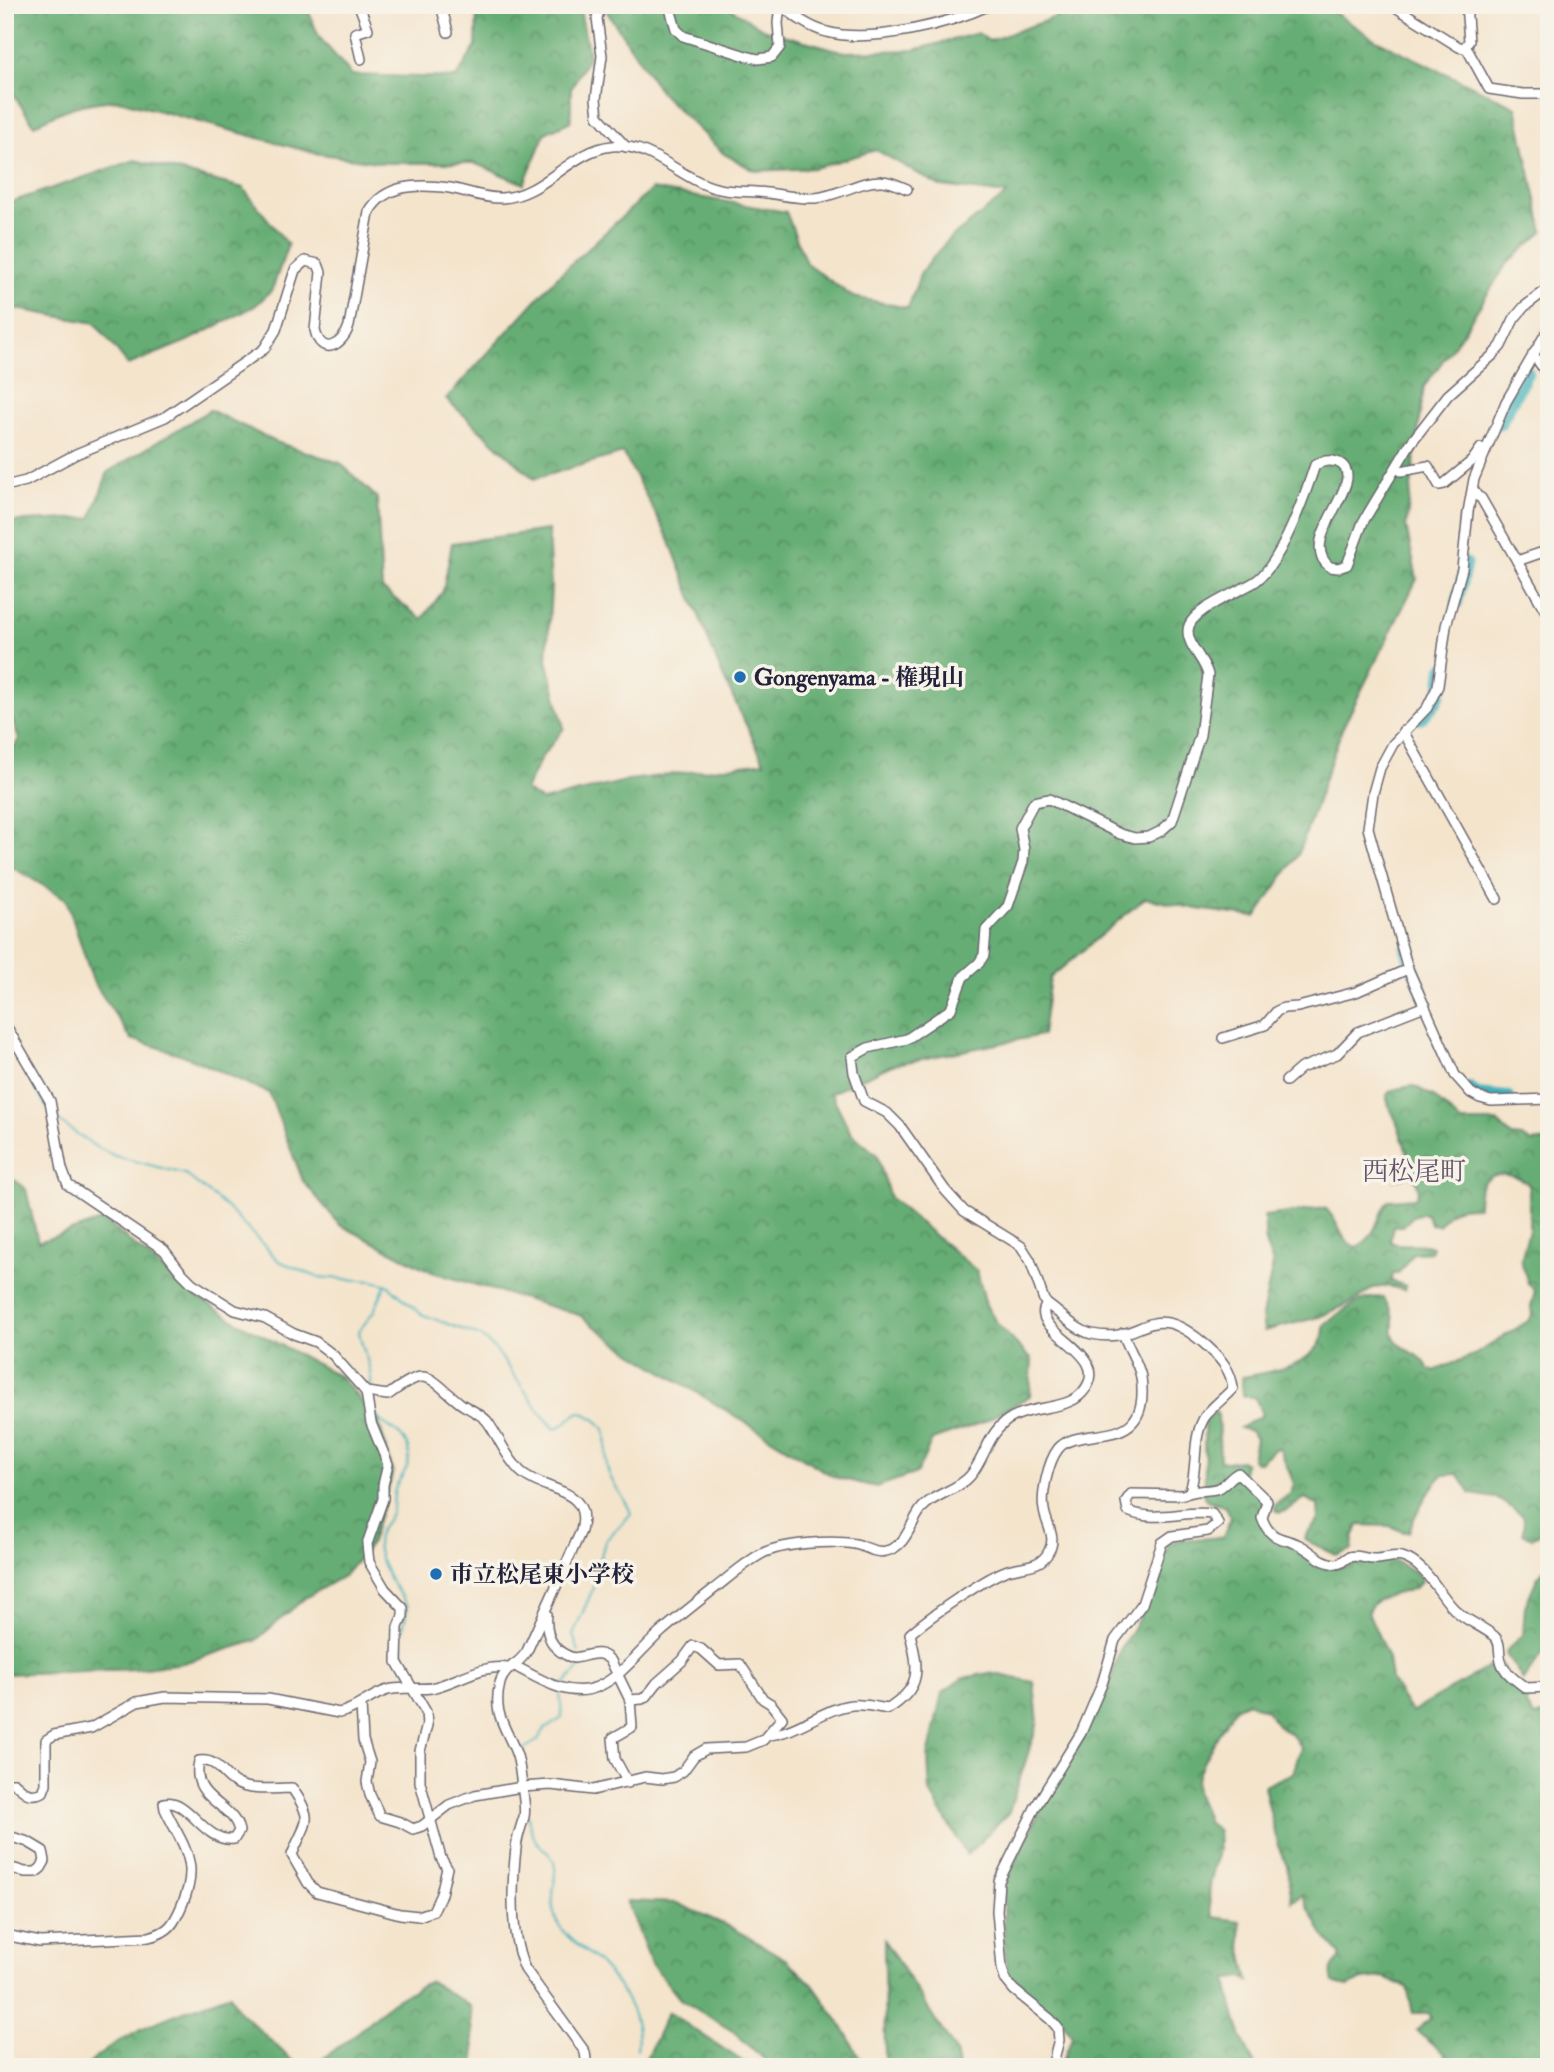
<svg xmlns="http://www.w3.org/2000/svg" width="1554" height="2072" viewBox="0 0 1554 2072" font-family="'IM FELL Double Pica','Noto Serif JP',serif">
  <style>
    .forest { fill: url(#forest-crowns); stroke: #446858; stroke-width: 2 }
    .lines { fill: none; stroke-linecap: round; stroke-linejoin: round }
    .stream { stroke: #42b2bb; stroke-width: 2 }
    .canal { stroke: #42b2bb; stroke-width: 7 }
    .river { stroke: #42b2bb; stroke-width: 12 }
    .minor-casing { stroke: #6c666e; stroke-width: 12 }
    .minor { stroke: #fff; stroke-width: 9 }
    .poi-dot { fill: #1f6fb2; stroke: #f7f3e8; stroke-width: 2.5 }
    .labels { text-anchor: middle; stroke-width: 7; stroke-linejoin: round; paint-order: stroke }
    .poi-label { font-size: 23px; font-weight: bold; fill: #22223b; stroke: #f7f3e8; text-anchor: start }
    .quarter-label { font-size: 26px; fill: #64546c; stroke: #f7f3e8 }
  </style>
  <defs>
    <pattern id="forest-crowns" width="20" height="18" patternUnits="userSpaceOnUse" patternTransform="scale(1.75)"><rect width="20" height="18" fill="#66ad74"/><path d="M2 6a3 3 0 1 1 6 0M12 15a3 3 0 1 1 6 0" fill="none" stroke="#548c60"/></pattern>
  </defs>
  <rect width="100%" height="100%" fill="#f7f3e8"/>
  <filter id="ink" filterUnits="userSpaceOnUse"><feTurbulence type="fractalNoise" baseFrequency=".0143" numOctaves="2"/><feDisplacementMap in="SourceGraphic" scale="14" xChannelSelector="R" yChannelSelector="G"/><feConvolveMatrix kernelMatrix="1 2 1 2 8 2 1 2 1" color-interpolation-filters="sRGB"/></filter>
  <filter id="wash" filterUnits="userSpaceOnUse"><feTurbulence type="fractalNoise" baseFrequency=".00686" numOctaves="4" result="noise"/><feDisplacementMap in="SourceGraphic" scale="28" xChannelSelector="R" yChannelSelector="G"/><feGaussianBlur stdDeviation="1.57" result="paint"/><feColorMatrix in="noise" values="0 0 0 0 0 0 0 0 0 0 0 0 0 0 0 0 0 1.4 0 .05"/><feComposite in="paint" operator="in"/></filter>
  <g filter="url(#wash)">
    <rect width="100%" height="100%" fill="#f4e4cc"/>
    <g class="forest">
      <path d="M5 5H306L319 37 352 75 456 78 476 46 477 5H579L589 55 571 89V121L545 133 524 184 474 163H383L314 153 119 100C83 102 66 108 34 125L5 82Z"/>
      <polygon points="591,5 725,5 765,30 845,52 914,50 978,33 989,41 1089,5 1323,5 1376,40 1516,107 1543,232 1506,265 1460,337 1424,387 1406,526 1417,579 1342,729 1299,853 1256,917 1197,909 1145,898 1050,978 1042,1035 892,1065 831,1093 851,1133 877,1155 890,1198 977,1271 986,1305 998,1325 1032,1360 1030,1396 984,1422 932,1440 917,1473 876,1487 834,1477 626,1349 579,1315 432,1272 340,1225 303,1181 269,1093 183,1055 131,1039 93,981 66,899 5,863 5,762 19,739 5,702 5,522 91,518 108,472 210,410 276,442 340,463 377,498 382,589 422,619 443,591 452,543 548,530 551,587 547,660 564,728 541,758 525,790 542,801 630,780 764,762 721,672 668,537 623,453 534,479 446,399 557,277 652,189 786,212 806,263 853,297 908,308 921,272 948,240 1007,194 940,186 876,150 815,168 755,171 724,154 662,94 603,6"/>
      <polygon points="135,160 243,188 288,245 272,290 255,306 192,339 128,365 95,323 5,307 5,204"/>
      <path d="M1414 1086 1433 1096 1461 1122H1497L1512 1136 1522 1137 1531 1142 1549 1140V1531H1544L1532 1538 1523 1533 1524 1518 1521 1514 1496 1498 1471 1494 1458 1474 1443 1475C1430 1487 1414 1515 1409 1532H1404L1390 1526 1358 1525 1353 1539 1352 1550 1336 1555 1305 1540 1306 1535 1319 1520 1318 1505 1305 1498 1288 1510 1279 1513 1275 1510V1505L1291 1493 1294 1484 1280 1449 1276 1448 1260 1462H1256L1252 1459 1256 1438 1250 1431 1240 1428 1262 1415 1255 1397 1244 1396 1242 1392V1377C1271 1372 1326 1364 1324 1325 1339 1314 1363 1293 1383 1298 1387 1303 1392 1312 1393 1318 1394 1327 1390 1332 1396 1340 1406 1355 1420 1350 1429 1369L1434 1371 1474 1355 1528 1321 1532 1315 1531 1307 1535 1290 1528 1284 1521 1260 1529 1230V1185C1520 1174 1491 1169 1482 1184 1478 1190 1478 1199 1478 1207 1457 1207 1451 1207 1439 1225L1430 1224 1427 1215 1422 1213 1413 1216 1403 1226H1393L1390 1239 1392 1243C1405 1247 1418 1241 1432 1247L1431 1252 1413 1253 1398 1274H1393L1391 1281 1406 1286 1405 1290 1388 1286 1373 1288 1355 1301 1319 1317 1264 1331 1262 1316 1273 1264 1266 1246 1264 1216 1325 1208C1339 1219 1338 1240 1356 1247 1380 1236 1375 1216 1389 1200L1415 1198C1421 1191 1418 1180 1410 1175L1395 1180 1407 1152C1403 1142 1400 1130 1396 1120 1383 1094 1380 1090 1414 1086Z"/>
      <polygon points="5,1173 26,1189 38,1242 104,1220 192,1294 241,1324 341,1377 379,1422 393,1473 370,1545 345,1575 305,1598 255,1641 183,1663 137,1669 5,1674"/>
      <path d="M1215 1411 1218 1415 1220 1461 1226 1462 1241 1460 1245 1463 1242 1478 1271 1507 1264 1515 1263 1524 1332 1567H1348L1357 1560H1393L1412 1570 1420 1577 1421 1582C1408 1598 1376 1590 1368 1612L1388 1658 1391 1680 1411 1712 1499 1661 1515 1687 1528 1694 1526 1705 1534 1717 1549 1713V2067H1441L1445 2054 1416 2031 1431 2018 1429 2013H1413L1407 1987 1384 1977 1363 1979 1348 1986 1333 1983C1330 1971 1331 1967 1340 1959V1954L1322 1934 1302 1895 1292 1902 1287 1866 1278 1846 1264 1786 1293 1773 1301 1748 1292 1735 1278 1726 1266 1710 1247 1702C1246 1703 1238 1706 1237 1707 1229 1714 1198 1769 1196 1780 1192 1794 1205 1807 1207 1822L1218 1831C1222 1863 1201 1885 1213 1917L1240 1921 1241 1945 1249 1981 1242 1977 1227 1980C1233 2011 1240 2039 1256 2067H1061L1072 2036 1064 2024 1050 2010 1013 1984 1008 1975 1004 1940V1885L1039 1813 1106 1697 1119 1652 1155 1591 1165 1552 1170 1543 1180 1540 1223 1537 1231 1517 1226 1507 1206 1500 1202 1491 1205 1482 1204 1421Z"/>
      <polygon points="1549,1564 1549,1645 1523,1680 1506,1654 1508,1649 1523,1635 1525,1606 1537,1578"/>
      <polygon points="989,1673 1034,1682 1038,1723 1009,1812 967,1855 930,1793 928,1757 942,1693 963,1678"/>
      <polygon points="627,1901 677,1903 732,1928 787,1960 813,1985 842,2026 865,2067 773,2067 734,2032 680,1999 651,1963"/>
      <polygon points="884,1940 956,2052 959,2067 885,2067"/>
      <path d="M430 1981 471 2007 475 2067H86C124 2028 181 2013 230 1994L238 2010 298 2066 316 2064 353 2036 391 2002Z"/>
      <polygon points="668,2012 751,2067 642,2067"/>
    </g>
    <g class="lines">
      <g class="stream">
        <polyline points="5,1037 47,1108"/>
        <path d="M57 1120 96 1147 115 1156 185 1174 225 1206 279 1261 317 1277 373 1281 388 1285 421 1314 480 1336 496 1350 540 1412 555 1429C566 1426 570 1416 580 1412 589 1415 602 1422 605 1432 609 1444 604 1458 608 1471 613 1487 627 1499 631 1514L605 1541 592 1591 573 1635 579 1652"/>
        <path d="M371 1390C373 1367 362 1352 359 1331L374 1311 385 1286"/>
        <path d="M374 1412C381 1427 401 1429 407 1445 413 1460 405 1472 397 1484 392 1492 395 1502 392 1510 390 1519 382 1525 379 1533 370 1554 396 1590 408 1606L402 1632"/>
        <path d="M402 1641C403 1658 406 1675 420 1685"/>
        <polyline points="562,1686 579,1669 582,1661"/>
        <polyline points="430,1693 434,1708 432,1725"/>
        <polyline points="520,1751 537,1741 545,1729 562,1718 560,1691"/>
        <path d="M528 1816C529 1824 532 1834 536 1841 543 1850 554 1855 555 1867 556 1888 547 1905 559 1925 569 1942 589 1952 602 1966 621 1986 642 2020 637 2049"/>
      </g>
      <polyline class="canal" points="1541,612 1549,625"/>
      <g class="river">
        <polyline points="1500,424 1528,372"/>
        <polyline points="1457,603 1466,563"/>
        <path d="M1420 719C1444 696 1439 699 1443 668"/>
        <polyline points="1406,949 1422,991"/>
        <polyline points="1470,1088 1477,1094 1509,1097"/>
      </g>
    </g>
  </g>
  <g filter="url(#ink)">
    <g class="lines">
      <g class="minor-casing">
        <g id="minor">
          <polyline points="359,5 368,29 355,33 361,59"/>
          <polyline points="441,5 448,32"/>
          <polyline points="601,5 597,18 602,56 596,99 598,116 626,147"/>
          <polyline points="669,5 676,29 683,36 746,56 758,59 772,57 780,47 778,23 780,5"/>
          <path d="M780 5C794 16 810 28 827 32 871 44 949 24 990 5"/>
          <polyline points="1392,5 1459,47 1464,48 1469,41 1466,5"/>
          <polyline points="1466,47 1489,89 1523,94 1549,94"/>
          <polyline points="1549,328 1506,402 1474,479 1468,512 1462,569 1446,626 1438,686 1427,708 1393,744 1380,768 1373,793 1368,828 1408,969 1455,1075 1471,1093 1480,1098 1491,1101 1549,1099"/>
          <polyline points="1533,354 1543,368 1549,384"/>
          <polyline points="1401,471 1428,466 1439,485 1444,484 1472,461 1481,448 1484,449"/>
          <path d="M5 486 26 481 76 454 165 417 264 349 276 330 295 270 305 261 318 264 321 272 315 330C321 358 343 345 349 326L369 212C385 183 420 184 450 188 467 191 485 199 502 198 544 196 571 150 612 146 656 143 684 185 725 190 739 192 753 191 767 193 783 195 799 199 815 198 838 196 860 180 882 181 890 181 900 186 907 189"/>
          <polyline points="1473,489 1477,496 1481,498 1549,617"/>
          <polyline points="1517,561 1549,550"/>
          <polyline points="1403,731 1497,899"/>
          <path d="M5 1024 50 1101 62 1169 68 1185 164 1250 181 1272 192 1283 235 1310 265 1318 294 1334 316 1342 333 1355 366 1392 371 1423 388 1464 383 1485V1499L367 1544 369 1562 385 1589 403 1608V1616L398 1627 397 1662 426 1712 427 1725 420 1751V1782L441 1858 447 1868 441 1894 433 1911 419 1916 400 1914 317 1892 308 1883 292 1855C305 1821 316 1823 292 1788 275 1788 251 1792 236 1783 222 1776 218 1758 199 1761 190 1801 233 1802 239 1831L234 1839C203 1843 190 1798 164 1803L165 1809C183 1847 201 1862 182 1905 174 1924 169 1932 149 1937L40 1942 5 1935"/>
          <polyline points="1223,1038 1265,1025 1277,1011 1284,1008 1298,1007 1356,992 1408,969"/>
          <polyline points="1286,1081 1301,1068 1337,1054 1358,1032 1425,1006"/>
          <path d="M366 1392 388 1395C429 1365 426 1376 460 1403 468 1409 480 1413 487 1421 499 1437 505 1456 520 1471 543 1493 593 1486 581 1531L527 1651C520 1664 504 1668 500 1683 492 1714 506 1727 516 1753 520 1763 520 1775 522 1785 523 1794 526 1808 524 1817 521 1827 517 1837 516 1848 512 1884 510 1936 525 1969L585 2052 587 2067"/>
          <path d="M1190 1491C1198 1468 1192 1441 1203 1420 1209 1408 1224 1399 1233 1388 1231 1370 1221 1359 1208 1347 1148 1293 1146 1346 1092 1334 1077 1331 1060 1313 1047 1304L1044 1300 1030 1260 1021 1246 964 1211 945 1190 900 1126 887 1113 864 1101 854 1073 852 1057 868 1048 907 1039 951 1009 963 977 979 963 984 955 986 930 1008 906 1023 862 1024 850 1020 828 1034 802 1049 799 1120 834 1135 838 1149 837 1161 831 1172 821 1200 735 1208 675C1205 660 1188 647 1188 631 1188 610 1240 592 1256 581 1281 563 1305 495 1315 465 1327 458 1348 459 1347 478 1345 502 1301 546 1330 567L1338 568 1347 565 1363 522 1410 444 1448 395 1493 355 1501 346 1514 319 1524 307 1549 288"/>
          <path d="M547 1614C545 1635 552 1652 574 1658 589 1656 599 1648 611 1661L630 1700 632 1727 613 1738 615 1759 628 1783"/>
          <path d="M513 1665C538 1678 568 1699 597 1687 622 1677 641 1649 661 1632 677 1618 694 1605 710 1592 727 1579 743 1564 761 1554 782 1543 832 1540 855 1544 865 1546 875 1554 886 1551 907 1546 910 1523 922 1508 935 1493 957 1491 970 1476 984 1460 987 1437 1004 1423 1026 1404 1065 1412 1082 1393 1119 1353 1025 1332 1047 1304"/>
          <polyline points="361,1705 363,1740 370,1762 367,1782 370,1795 380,1816 400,1822 413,1829 422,1826 449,1805 475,1795 522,1787 551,1785 593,1790 645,1777 662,1779 674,1777 683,1771 694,1756 706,1749 746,1747 763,1740 782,1718 771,1704 763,1699 740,1664 719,1665 701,1649 693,1646 682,1661 657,1683 647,1696 642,1699 630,1700"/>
          <path d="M768 1735C800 1733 830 1702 861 1705 870 1705 880 1708 888 1709 922 1688 919 1669 910 1634 926 1619 988 1576 1008 1570 1024 1565 1041 1568 1049 1551 1057 1537 1046 1524 1044 1510 1041 1495 1048 1462 1058 1449 1079 1422 1152 1457 1141 1377 1138 1362 1128 1348 1123 1333"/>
          <path d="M5 1783H14C25 1792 28 1798 43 1792L46 1784V1740L54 1735 91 1728 137 1702 165 1697 268 1699 339 1713C358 1709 370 1695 388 1690 402 1686 417 1690 431 1688 459 1682 479 1664 509 1668"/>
          <polyline points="5,1835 28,1842 43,1851 45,1861 41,1868 36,1872 25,1872 5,1866"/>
          <path d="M1052 2067 1059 2040 1058 2028 1050 2019 1014 1990 1005 1979 1002 1968 997 1911 999 1881 1036 1806 1081 1733 1102 1684 1115 1640 1142 1604 1162 1543 1172 1536 1208 1531 1218 1523 1212 1514C1183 1510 1156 1523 1128 1511L1126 1501 1131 1494 1183 1495C1195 1489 1207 1492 1219 1488 1226 1485 1230 1477 1238 1473L1267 1501 1262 1518C1271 1544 1286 1536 1303 1547 1315 1554 1321 1563 1336 1564 1343 1564 1343 1559 1349 1557 1358 1554 1367 1560 1376 1559 1384 1559 1394 1555 1402 1557 1426 1564 1438 1593 1454 1609 1466 1621 1482 1626 1494 1636 1502 1643 1498 1653 1501 1661 1504 1673 1517 1681 1526 1688L1549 1687"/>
        </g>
      </g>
      <use href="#minor" class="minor"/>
    </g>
  </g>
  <g class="poi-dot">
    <circle cx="740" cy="677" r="7"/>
    <circle cx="436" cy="1574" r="7"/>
  </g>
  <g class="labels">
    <g class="poi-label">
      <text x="754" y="685">Gongenyama - 権現山</text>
      <text x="450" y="1582">市立松尾東小学校</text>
    </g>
    <g class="quarter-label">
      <text x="1414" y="1180">西松尾町</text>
    </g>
  </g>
  <rect width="1554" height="2072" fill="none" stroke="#f7f3e8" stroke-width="28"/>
</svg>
